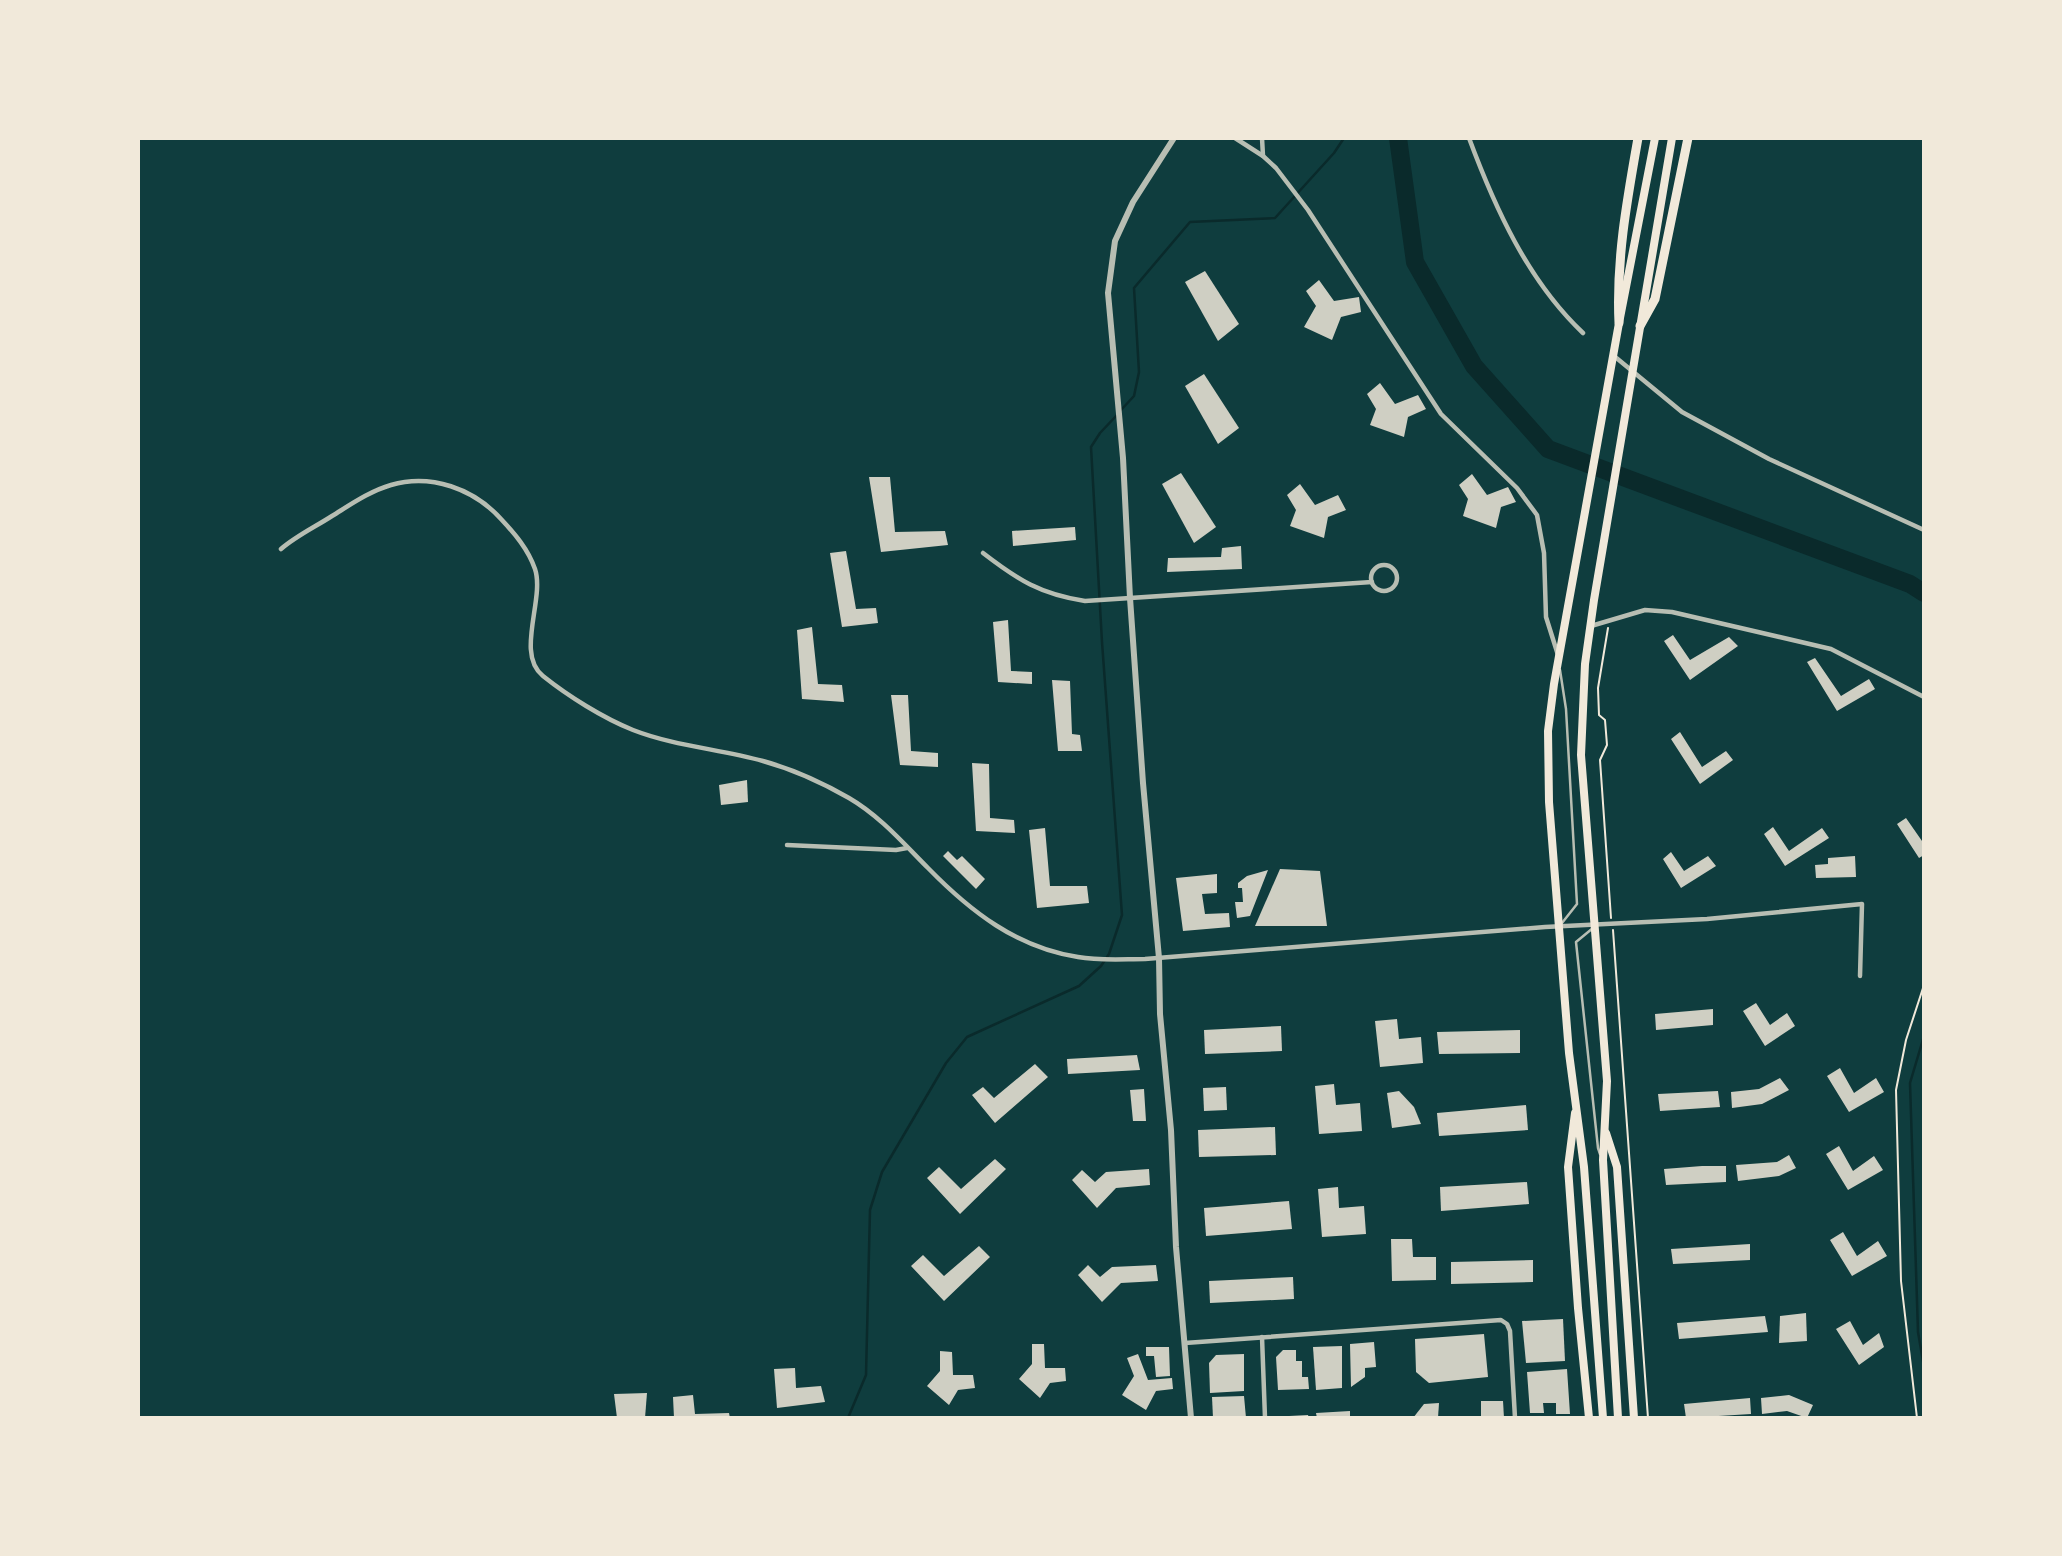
<svg xmlns="http://www.w3.org/2000/svg" width="2062" height="1556" viewBox="0 0 2062 1556" font-family="'Archivo Narrow',sans-serif">
  <style>
    .lines { fill: none; stroke-linecap: round; stroke-linejoin: round }
    .stream { stroke: #0a2a2b; stroke-width: 2.5 }
    .river { stroke: #0a2a2b; stroke-width: 18 }
    .building { fill: #cfcfc3 }
    .path { stroke: #f1e9da; stroke-width: 2 }
    .service { stroke: #b8beb3; stroke-width: 2.5 }
    .minor { stroke: #b8beb3; stroke-width: 4.5 }
    .tertiary { stroke: #b8beb3; stroke-width: 6 }
    .primary { stroke: #f1e9da; stroke-width: 8 }
    .motorway { stroke: #f1e9da; stroke-width: 9 }
  </style>
  <rect width="100%" height="100%" fill="#0f3d3e"/>
  <g class="lines">
    <g class="stream">
      <polyline points="1121,410 1134,396 1139,372 1134,288 1190,222 1275,218 1334,153 1344,138"/>
      <polyline points="1924,1036 1910,1083 1918,1332 1924,1367"/>
      <polyline points="848,1418 866,1375 870,1210 882,1172 946,1063 967,1037 1079,986 1101,966 1109,954 1122,915 1102,642 1091,447 1100,433 1117,415"/>
    </g>
    <polyline class="river" points="1398,138 1415,262 1474,366 1548,449 1910,584 1924,593"/>
  </g>
  <g class="building">
    <polygon points="1205,271 1239,324 1218,341 1185,282"/>
    <polygon points="1319,280 1334,301 1359,297 1361,312 1341,317 1332,340 1304,327 1316,306 1306,291"/>
    <polygon points="1204,374 1239,428 1218,444 1185,386"/>
    <polygon points="1380,383 1395,404 1418,395 1426,409 1408,417 1404,437 1370,425 1376,409 1367,394"/>
    <polygon points="1181,473 1216,527 1194,543 1162,484"/>
    <polygon points="1472,474 1487,495 1508,487 1516,502 1501,507 1496,528 1463,516 1468,499 1459,485"/>
    <polygon points="869,477 890,477 895,532 945,531 948,545 881,552"/>
    <polygon points="1300,484 1315,505 1338,495 1346,510 1328,517 1324,538 1290,526 1296,510 1287,495"/>
    <polygon points="1075,527 1076,540 1013,546 1012,531"/>
    <polygon points="1241,546 1242,569 1167,572 1168,558 1221,557 1222,548"/>
    <polygon points="846,551 856,609 876,608 878,623 842,627 830,553"/>
    <polygon points="1008,620 1011,671 1032,672 1032,684 998,682 993,622"/>
    <polygon points="812,627 818,684 842,685 844,702 802,699 797,630"/>
    <polygon points="1673,635 1690,660 1729,637 1738,646 1690,680 1664,641"/>
    <polygon points="1815,658 1841,696 1869,679 1875,689 1837,711 1807,662"/>
    <polygon points="1052,680 1070,681 1072,734 1080,735 1082,751 1058,751"/>
    <polygon points="891,695 908,695 911,751 938,753 938,767 900,765"/>
    <polygon points="1680,732 1702,767 1726,751 1733,760 1700,784 1671,739"/>
    <polygon points="972,763 989,764 990,818 1014,820 1015,833 976,831"/>
    <polygon points="747,780 748,802 721,805 719,785"/>
    <polygon points="1906,818 1922,841 1924,840 1924,855 1919,858 1897,824"/>
    <polygon points="1773,827 1789,851 1822,828 1829,838 1785,866 1764,834"/>
    <polygon points="1045,828 1050,886 1087,886 1089,903 1037,908 1029,830"/>
    <polygon points="948,851 957,860 962,856 985,879 976,889 943,856"/>
    <polygon points="1671,852 1684,871 1708,856 1716,866 1681,888 1663,859"/>
    <polygon points="1855,856 1856,877 1816,878 1815,865 1828,864 1828,858"/>
    <polygon points="1280,869 1320,871 1327,926 1255,926"/>
    <polygon points="1268,870 1250,916 1237,918 1235,902 1243,902 1242,888 1238,888 1238,883 1247,876"/>
    <polygon points="1217,874 1217,893 1202,894 1205,914 1229,913 1230,927 1183,931 1176,878"/>
    <polygon points="1756,1003 1770,1025 1787,1013 1795,1026 1765,1046 1743,1011"/>
    <polygon points="1713,1009 1713,1025 1656,1030 1655,1014"/>
    <polygon points="1397,1019 1399,1039 1421,1037 1423,1063 1380,1067 1375,1021"/>
    <polygon points="1281,1026 1282,1051 1205,1054 1204,1030"/>
    <polygon points="1520,1030 1520,1053 1439,1054 1437,1032"/>
    <polygon points="1137,1055 1140,1070 1068,1074 1067,1059"/>
    <polygon points="1035,1064 1048,1077 995,1123 972,1095 983,1087 994,1098"/>
    <polygon points="1840,1068 1854,1093 1876,1078 1884,1092 1849,1112 1827,1076"/>
    <polygon points="1780,1078 1789,1090 1762,1104 1732,1108 1731,1092 1759,1089"/>
    <polygon points="1334,1084 1336,1105 1360,1103 1362,1131 1319,1134 1315,1086"/>
    <polygon points="1226,1087 1227,1110 1204,1111 1203,1088"/>
    <polygon points="1144,1089 1146,1121 1133,1121 1130,1090"/>
    <polygon points="1399,1091 1414,1107 1421,1124 1392,1128 1387,1093"/>
    <polygon points="1718,1091 1720,1107 1660,1111 1658,1094"/>
    <polygon points="1526,1105 1528,1130 1439,1136 1437,1113"/>
    <polygon points="1275,1127 1276,1155 1199,1157 1198,1130"/>
    <polygon points="1839,1146 1853,1171 1874,1156 1883,1170 1848,1190 1826,1154"/>
    <polygon points="1789,1155 1796,1168 1779,1176 1738,1181 1736,1165 1777,1162"/>
    <polygon points="995,1159 1006,1169 960,1214 927,1178 939,1167 961,1189"/>
    <polygon points="1702,1166 1726,1166 1726,1182 1666,1185 1664,1169"/>
    <polygon points="1149,1169 1150,1185 1116,1188 1097,1208 1072,1180 1082,1170 1095,1182 1106,1172"/>
    <polygon points="1527,1182 1529,1204 1441,1211 1440,1187"/>
    <polygon points="1338,1187 1339,1208 1364,1206 1366,1234 1322,1237 1318,1189"/>
    <polygon points="1289,1201 1292,1229 1206,1236 1204,1208"/>
    <polygon points="1843,1232 1857,1256 1878,1241 1887,1256 1852,1276 1830,1240"/>
    <polygon points="1391,1239 1412,1239 1413,1257 1436,1257 1436,1280 1392,1281"/>
    <polygon points="1750,1244 1750,1260 1673,1264 1671,1249"/>
    <polygon points="979,1246 990,1257 944,1301 911,1266 923,1255 944,1276"/>
    <polygon points="1533,1260 1533,1282 1451,1284 1451,1262"/>
    <polygon points="1088,1265 1100,1277 1112,1267 1156,1265 1158,1281 1121,1283 1102,1302 1078,1275"/>
    <polygon points="1293,1277 1294,1299 1210,1303 1209,1281"/>
    <polygon points="1806,1313 1807,1341 1779,1343 1780,1316"/>
    <polygon points="1765,1316 1768,1332 1679,1339 1677,1323"/>
    <polygon points="1563,1319 1565,1361 1526,1363 1522,1321"/>
    <polygon points="1850,1321 1863,1345 1879,1333 1884,1347 1859,1365 1836,1329"/>
    <polygon points="1484,1334 1488,1377 1429,1383 1416,1372 1415,1339"/>
    <polygon points="1374,1342 1376,1367 1365,1368 1365,1377 1351,1387 1350,1344"/>
    <polygon points="1032,1344 1044,1344 1045,1368 1065,1368 1066,1381 1050,1383 1040,1398 1019,1379 1032,1364"/>
    <polygon points="1342,1346 1342,1388 1316,1390 1313,1347"/>
    <polygon points="1146,1347 1169,1347 1170,1376 1156,1377 1154,1356 1146,1356"/>
    <polygon points="1283,1350 1296,1350 1296,1361 1302,1361 1302,1377 1308,1377 1309,1389 1278,1390 1276,1357"/>
    <polygon points="940,1351 952,1352 953,1375 973,1375 975,1388 958,1390 949,1405 927,1386 940,1371"/>
    <polygon points="1138,1354 1148,1380 1172,1378 1173,1389 1156,1391 1146,1410 1122,1395 1134,1376 1127,1358"/>
    <polygon points="1244,1354 1244,1391 1210,1393 1209,1363 1216,1355"/>
    <polygon points="795,1368 796,1388 821,1386 825,1402 777,1408 774,1369"/>
    <polygon points="1567,1369 1570,1414 1556,1414 1556,1403 1543,1403 1544,1413 1530,1413 1527,1372"/>
    <polygon points="647,1393 645,1418 617,1418 614,1394"/>
    <polygon points="693,1395 695,1414 729,1413 730,1418 674,1418 673,1397"/>
    <polygon points="1789,1395 1813,1405 1807,1418 1787,1411 1762,1414 1761,1398"/>
    <polygon points="1244,1396 1246,1418 1213,1418 1212,1397"/>
    <polygon points="1750,1398 1751,1414 1686,1418 1684,1404"/>
    <polygon points="1481,1401 1503,1401 1504,1418 1481,1418"/>
    <polygon points="1439,1403 1438,1418 1413,1418 1424,1404"/>
    <polygon points="1350,1411 1350,1418 1317,1418 1316,1413"/>
    <polygon points="1308,1415 1309,1418 1289,1418 1289,1416"/>
  </g>
  <g class="lines">
    <g class="path">
      <polyline points="1608,628 1598,688 1599,715 1605,720 1607,745 1600,760 1611,918"/>
      <polyline points="1613,930 1648,1418"/>
      <polyline points="1917,1418 1901,1281 1896,1090 1906,1040 1924,985"/>
    </g>
    <g class="service">
      <polyline points="1560,670 1566,709 1577,904 1562,923"/>
      <polyline points="1593,928 1576,942 1598,1148 1600,1154"/>
    </g>
    <g class="minor">
      <polyline points="1235,138 1263,156 1276,168 1308,210 1441,414 1517,488 1537,515 1544,553 1546,617 1558,655"/>
      <polyline points="1262,138 1263,156"/>
      <path d="M1469 138C1495 208 1528 281 1583 333"/>
      <polyline points="1614,356 1682,412 1769,459 1924,530"/>
      <path d="M281 549C296 536 315 527 332 516 350 505 370 491 391 485 431 473 474 489 501 519 515 534 528 549 535 569 545 599 515 654 543 676 568 696 603 718 633 730 674 746 720 749 763 761 792 769 823 783 849 798 880 816 904 844 928 868 970 911 1017 948 1078 957 1100 961 1123 959 1145 959L1545 927 1707 919 1862 904 1860 976"/>
      <path d="M983 553C1018 580 1040 594 1085 601L1372 582"/>
      <circle cx="1384" cy="578" r="13"/>
      <polyline points="1591,626 1645,610 1672,612 1831,649 1924,697"/>
      <polyline points="787,845 896,850 907,848"/>
      <polyline points="1262,1337 1265,1418"/>
      <polyline points="1185,1343 1501,1320 1507,1324 1510,1331 1515,1418"/>
    </g>
    <polyline class="tertiary" points="1174,138 1133,202 1115,241 1108,293 1123,458 1130,598 1143,783 1159,958 1160,1014 1171,1130 1176,1247 1191,1418"/>
    <g class="primary">
      <polyline points="1575,1113 1568,1167 1578,1308 1589,1418"/>
      <polyline points="1606,1133 1617,1167 1634,1418"/>
      <polyline points="1603,1418 1584,1167 1569,1053 1549,802 1548,731 1554,684 1619,323 1655,138"/>
      <polyline points="1618,1418 1603,1160 1607,1081 1581,755 1585,664 1594,600 1672,138"/>
    </g>
    <g class="motorway">
      <path d="M1619 323C1616 260 1627 200 1638 138"/>
      <polyline points="1640,326 1655,299 1688,138"/>
    </g>
  </g>
  <rect width="2062" height="1556" fill="none" stroke="#f1e9da" stroke-width="280"/>
</svg>
